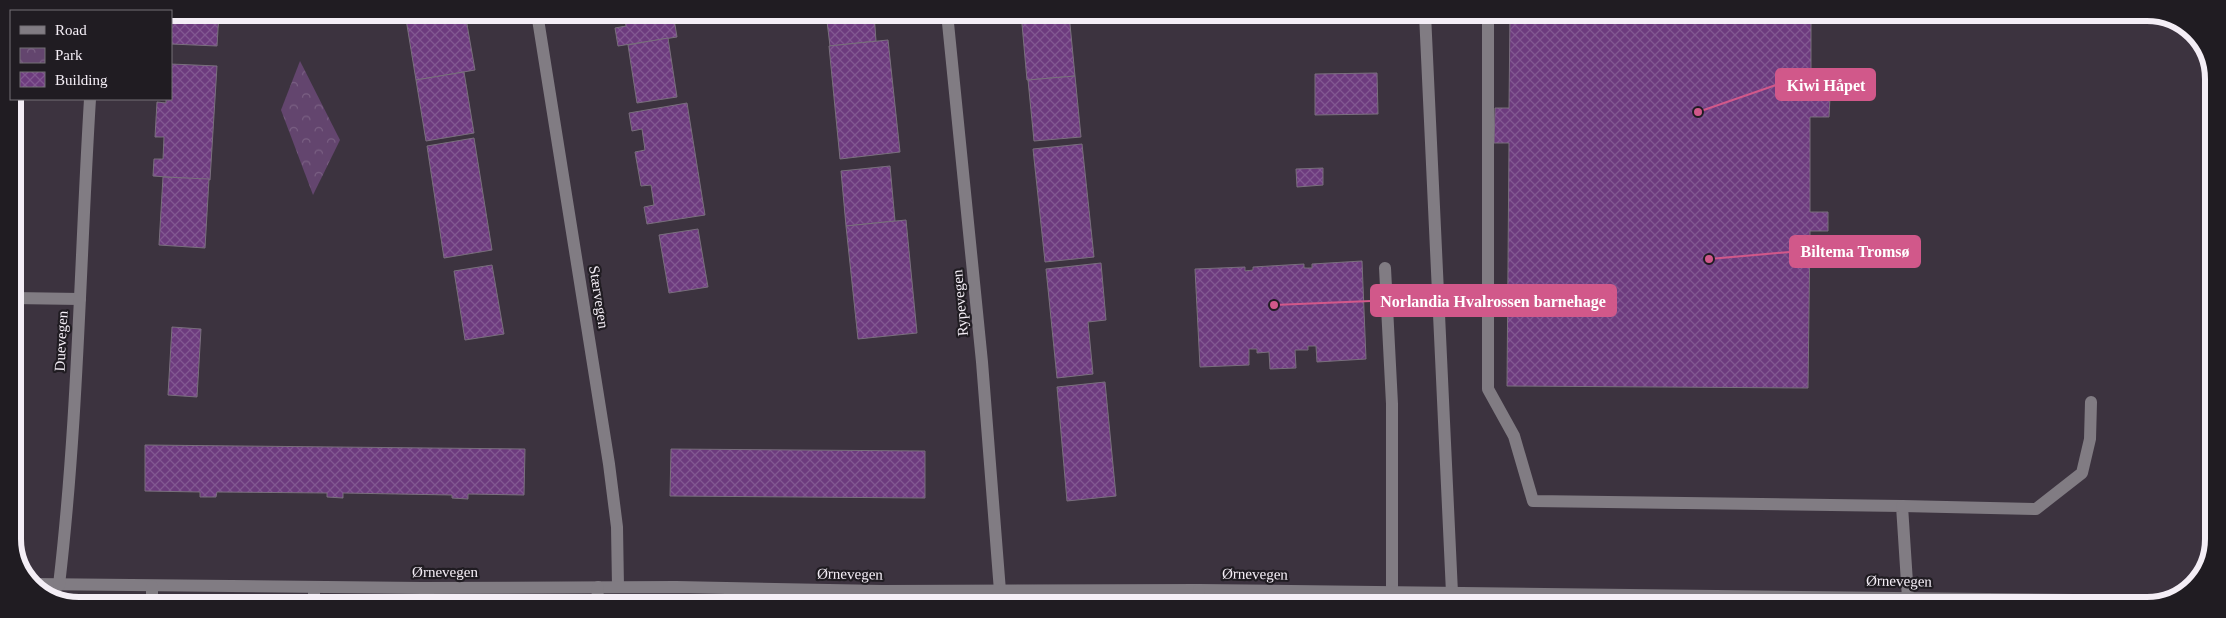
<svg xmlns="http://www.w3.org/2000/svg" width="2226" height="618" viewBox="0 0 2226 618" font-family="'Times New Roman',serif">
  <style>
    .park { fill: url(#park-crowns) }
    .building { fill: url(#building-cross-hatch); stroke: #796f7d }
    .lines { fill: none; stroke-linecap: round; stroke-linejoin: round }
    .minor { stroke: #817c83; stroke-width: 12 }
    .labels { text-anchor: middle; stroke-width: 4.5; stroke-linejoin: round; paint-order: stroke }
    .street-label { font-size: 15px; fill: #f4eef6; stroke: #201c22 }
    .rim { fill: none; stroke: #f4eef6; stroke-width: 6 }
    .leader { fill: none; stroke: #d1588a; stroke-width: 2 }
    .callout-dot { fill: #d1588a; stroke: #201c22; stroke-width: 2 }
    .callout { fill: #d1588a; stroke: #d1588a; stroke-width: 2 }
    .callout-label { font-size: 16px; text-anchor: middle; font-weight: bold; fill: #fff }
  </style>
  <defs>
    <pattern id="park-crowns" width="20" height="18" patternUnits="userSpaceOnUse" patternTransform="scale(1.25)"><rect width="20" height="18" fill="#63456e"/><path d="M2 6a3 3 0 1 1 6 0M12 15a3 3 0 1 1 6 0" fill="none" stroke="#7a6083"/></pattern>
    <pattern id="building-cross-hatch" width="8" height="8" patternUnits="userSpaceOnUse" patternTransform="scale(1.25)"><rect width="8" height="8" fill="#6d3b7e"/><path d="M0 0l8 8M0 8l8-8" fill="none" stroke="#825891"/></pattern>
  </defs>
  <rect width="100%" height="100%" fill="#3c333f"/>
  <polygon class="park" points="300,61 340,140 313,195 281,110"/>
  <g class="building">
    <polygon points="171,13 219,13 217,46 171,44"/>
    <polygon points="405,13 465,13 475,70 416,80"/>
    <polygon points="624,13 673,13 677,37 618,46 615,28 626,26"/>
    <polygon points="826,13 874,13 876,41 830,46"/>
    <polygon points="1021,13 1069,14 1075,76 1027,80"/>
    <polygon points="1510,14 1811,14 1811,97 1830,97 1829,117 1810,117 1810,212 1828,212 1828,231 1810,231 1808,388 1507,386 1509,143 1494,143 1495,108 1509,108"/>
    <polygon points="668,38 677,97 637,103 628,45"/>
    <polygon points="888,40 900,152 840,159 829,46"/>
    <polygon points="171,64 217,66 210,180 153,176 154,159 163,159 164,137 155,137 157,102 166,103 166,99 171,99"/>
    <polygon points="464,72 474,133 426,141 416,80"/>
    <polygon points="1377,73 1378,114 1315,115 1315,74"/>
    <polygon points="1075,76 1081,137 1034,141 1028,80"/>
    <polygon points="687,103 705,215 647,224 644,207 654,205 651,185 641,186 635,152 645,150 642,129 632,131 629,113"/>
    <polygon points="474,138 492,250 444,258 427,146"/>
    <polygon points="1082,144 1094,257 1045,262 1033,149"/>
    <polygon points="890,166 895,221 846,226 841,171"/>
    <polygon points="1323,168 1323,185 1297,187 1296,169"/>
    <polygon points="163,177 209,179 205,248 159,245"/>
    <polygon points="906,220 917,333 858,339 846,226"/>
    <polygon points="698,229 708,287 669,293 659,235"/>
    <polygon points="1362,261 1366,359 1317,362 1316,346 1308,346 1308,350 1295,350 1296,368 1270,369 1269,352 1257,353 1257,349 1249,349 1249,365 1200,367 1195,269 1245,267 1245,271 1253,270 1253,267 1304,264 1304,268 1312,268 1312,264"/>
    <polygon points="1101,263 1106,320 1088,322 1093,374 1057,378 1046,269"/>
    <polygon points="492,265 504,334 465,340 454,271"/>
    <polygon points="172,327 201,329 197,397 168,395"/>
    <polygon points="1105,382 1116,496 1067,501 1057,387"/>
    <polygon points="145,445 525,449 524,495 468,494 468,499 452,498 452,495 343,493 343,498 327,497 327,493 217,492 216,497 200,497 200,492 145,491"/>
    <polygon points="671,449 925,451 925,498 670,496"/>
  </g>
  <g class="lines">
    <g class="minor">
      <polyline points="537,13 609,464 617,527 618,587"/>
      <polyline points="947,13 982,362 1000,591"/>
      <polyline points="1425,14 1452,593"/>
      <polyline points="1488,14 1488,389 1514,436 1533,501 1902,506 1908,598"/>
      <polyline points="1385,268 1392,404 1392,593"/>
      <polyline points="13,298 80,299"/>
      <polyline points="1902,506 2036,509 2082,473 2090,439 2091,402"/>
      <polyline points="31,584 422,588 676,587 882,591 1199,590 2159,601"/>
      <path d="M59 585C78 423 80 261 90 99"/>
      <polyline points="152,586 152,603"/>
      <polyline points="314,587 314,604"/>
      <polyline points="597,604 598,587"/>
      <polyline points="915,604 915,591"/>
      <polyline points="1197,604 1199,590"/>
    </g>
  </g>
  <g class="labels">
    <g class="street-label">
      <text transform="translate(599 297) rotate(81)" y="5">Stærvegen</text>
      <text transform="translate(960 303) rotate(-95)" y="5">Rypevegen</text>
      <text transform="translate(61 341) rotate(-87)" y="5">Duevegen</text>
      <text x="445" y="577">Ørnevegen</text>
      <text transform="translate(850 574) rotate(1)" y="5">Ørnevegen</text>
      <text transform="translate(1255 574) rotate(1)" y="5">Ørnevegen</text>
      <text transform="translate(1899 581) rotate(1)" y="5">Ørnevegen</text>
    </g>
  </g>
  <path d="M0 0H2226V618H0ZM79 21H2147A58 58 0 0 1 2205 79V539A58 58 0 0 1 2147 597H79A58 58 0 0 1 21 539V79A58 58 0 0 1 79 21Z" fill="#201c22" fill-rule="evenodd"/>
  <path class="rim" d="M79 21H2147A58 58 0 0 1 2205 79V539A58 58 0 0 1 2147 597H79A58 58 0 0 1 21 539V79A58 58 0 0 1 79 21Z"/>
  <path class="leader" d="M1698 112L1776 85M1709 259L1790 252M1274 305L1371 301"/>
  <g class="callout-dot">
    <circle cx="1698" cy="112" r="5"/>
    <circle cx="1709" cy="259" r="5"/>
    <circle cx="1274" cy="305" r="5"/>
  </g>
  <g class="callout">
    <rect x="1776" y="69" width="99" height="31" rx="5"/>
    <rect x="1790" y="236" width="130" height="31" rx="5"/>
    <rect x="1371" y="285" width="245" height="31" rx="5"/>
  </g>
  <g class="callout-label">
    <text x="1826" y="91">Kiwi Håpet</text>
    <text x="1855" y="257">Biltema Tromsø</text>
    <text x="1493" y="307">Norlandia Hvalrossen barnehage</text>
  </g>
  <rect x="10" y="10" width="162" height="90" fill="#201c22" stroke="#757077"/>
  <rect x="20" y="26" width="25" height="8" fill="#817c83" stroke="#757077"/>
  <text x="55" y="35" font-size="15" fill="#f4eef6">Road</text>
  <rect x="20" y="48" width="25" height="15" fill="url(#park-crowns)" stroke="#757077"/>
  <text x="55" y="60" font-size="15" fill="#f4eef6">Park</text>
  <rect x="20" y="72" width="25" height="15" fill="url(#building-cross-hatch)" stroke="#757077"/>
  <text x="55" y="85" font-size="15" fill="#f4eef6">Building</text>
</svg>
